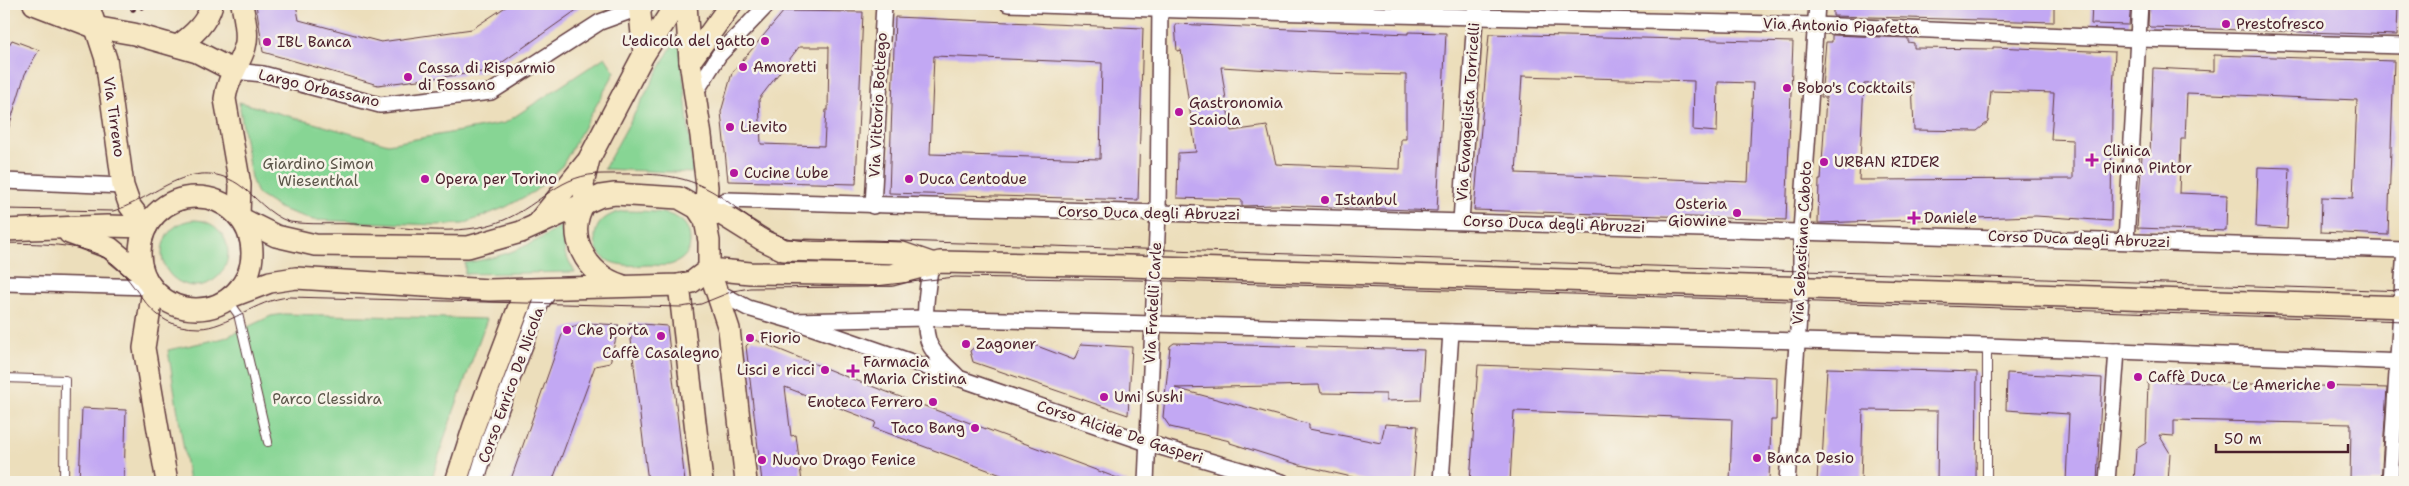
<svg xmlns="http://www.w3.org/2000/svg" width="2409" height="486" viewBox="0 0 2409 486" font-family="'Shantell Sans',sans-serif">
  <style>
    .green { fill: #87d594; stroke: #687a60 }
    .building { fill: #c2a8f3; fill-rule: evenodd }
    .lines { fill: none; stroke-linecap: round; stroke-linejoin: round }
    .lane-casing { stroke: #623c41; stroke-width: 10 }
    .street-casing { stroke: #623c41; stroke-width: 18 }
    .secondary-casing { stroke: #623c41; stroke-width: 24 }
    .lane { stroke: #fff; stroke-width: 8 }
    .street { stroke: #fff; stroke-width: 15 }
    .secondary { stroke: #f7e8c3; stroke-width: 21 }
    .tram { stroke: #4a1f2b; stroke-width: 1 }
    .rail-casing { stroke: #4a1f2b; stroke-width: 5.5 }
    .rail { stroke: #f7f3e8; stroke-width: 4; stroke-dasharray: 11; stroke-linecap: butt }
    .poi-dot { fill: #b5179e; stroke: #f7f3e8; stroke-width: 2 }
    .labels { text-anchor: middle; stroke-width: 5; stroke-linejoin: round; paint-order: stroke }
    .poi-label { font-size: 15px; fill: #4a1f2b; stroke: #f7f3e8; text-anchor: start }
    .street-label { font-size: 15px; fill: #4a1f2b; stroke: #f7f3e8 }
    .park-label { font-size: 15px; fill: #5c564a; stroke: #f7f3e8 }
  </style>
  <rect width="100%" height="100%" fill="#f7f3e8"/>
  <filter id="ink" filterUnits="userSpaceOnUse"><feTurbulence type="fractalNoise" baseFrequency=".02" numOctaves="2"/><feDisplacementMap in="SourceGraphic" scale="10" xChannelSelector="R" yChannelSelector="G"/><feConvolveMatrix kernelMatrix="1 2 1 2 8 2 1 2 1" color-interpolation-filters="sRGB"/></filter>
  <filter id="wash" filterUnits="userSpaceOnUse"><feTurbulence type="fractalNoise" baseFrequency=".0096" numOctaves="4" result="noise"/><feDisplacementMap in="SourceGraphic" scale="20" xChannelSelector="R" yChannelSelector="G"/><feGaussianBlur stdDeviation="1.12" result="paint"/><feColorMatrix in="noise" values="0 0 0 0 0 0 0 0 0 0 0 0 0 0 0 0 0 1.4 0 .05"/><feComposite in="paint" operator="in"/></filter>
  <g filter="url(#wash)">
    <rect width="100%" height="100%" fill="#ecdebb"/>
    <g class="green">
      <polygon points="674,42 680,44 693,173 604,169"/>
      <polygon points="605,57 615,72 562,166 535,191 506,207 463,224 434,225 313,220 281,209 257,194 251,178 239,102 388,144 505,123"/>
      <path d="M623 211C647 212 691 207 690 242 690 252 684 259 675 263 668 267 657 265 649 265 628 266 596 268 595 238 595 221 609 214 623 211Z"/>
      <circle cx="195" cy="253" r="33"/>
      <path d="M562 225 565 254 575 272 465 274V263C503 257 530 247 562 225Z"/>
      <polygon points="284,314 487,319 446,433 431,482 189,482 168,350 224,338 271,316"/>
    </g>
    <g id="blocks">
      <g class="building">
        <polygon points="256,4 296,4 299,20 381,42 472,29 510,4 585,4 490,71 378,85 263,52"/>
        <polygon points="1833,4 2054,4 2054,22 1833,16"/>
        <polygon points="2092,4 2131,4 2129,25 2091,24"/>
        <polygon points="2149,4 2398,4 2397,35 2150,27 2148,25"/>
        <path d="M784 11 863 12 856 184 728 181 721 112 732 73ZM799 47H829L828 110H826L824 146 761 144 759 99Z"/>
        <path d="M895 17 1143 28 1138 200 889 193ZM934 56 1102 63 1100 159 930 154Z"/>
        <path d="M1175 24 1408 34V32L1446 33 1437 211 1277 205 1242 206V200L1177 198 1178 153 1196 152 1181 50 1177 51ZM1221 67 1321 73 1406 75V139H1401L1400 169 1276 164 1267 126 1231 131Z"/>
        <path d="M1489 34 1793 42 1786 220 1474 210ZM1522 76 1694 81 1693 130 1717 132 1718 82 1753 83 1748 182 1516 173Z"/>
        <path d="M1832 35 1908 38V42L1914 43V48L1993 49V47L2115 52 2112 113 2111 221 2036 216 1818 223 1819 180H1821L1826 97H1821L1826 42H1832ZM1912 82 1914 130 1977 131 1988 122 1991 91 2054 93 2051 139 2073 140V179L1859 180 1864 84Z"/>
        <polygon points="12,40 39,50 25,74 7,133 4,132 4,53"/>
        <polygon points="2214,55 2394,61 2388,235 2321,232 2322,197 2353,198 2357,100 2187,93 2185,139 2181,139 2179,193 2227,195 2226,231 2137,228 2142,155 2150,155 2153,68 2214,71"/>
        <polygon points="2258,167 2290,168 2287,229 2256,227"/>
        <polygon points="585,323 619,325 610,363 595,366 552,482 510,482 564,329"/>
        <polygon points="629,323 667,326 685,482 648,482"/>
        <polygon points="753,339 847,377 1128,482 1011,482 1012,479 874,428 876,422 785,387 791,436 796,435 802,482 762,482 746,346"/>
        <polygon points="1174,343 1424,350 1421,400 1386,401 1386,394 1321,393 1319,385 1175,388 1309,424 1309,429 1381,443 1385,424 1418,426 1413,482 1373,482 1300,465 1230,443 1230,441 1170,427 1163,417 1170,346"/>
        <polygon points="978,344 1037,346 1074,360 1081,344 1132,347 1128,415 973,362 970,351"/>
        <polygon points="1478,365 1777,377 1776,420 1771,420 1769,482 1730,482 1732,419 1514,411 1510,482 1470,482"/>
        <polygon points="1827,368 1977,372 1976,482 1937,482 1938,411 1863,410 1861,482 1817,482 1818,463 1822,463"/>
        <polygon points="2007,373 2102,378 2097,482 2066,482 2069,414 2006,410"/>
        <polygon points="2148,381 2387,388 2381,482 2350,482 2351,424 2174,420 2174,436 2159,435 2170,453 2168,482 2134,482 2136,449 2146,443"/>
        <polygon points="2405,391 2405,482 2399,482"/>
        <polygon points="82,408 126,410 124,482 79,482"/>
      </g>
    </g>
  </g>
  <g filter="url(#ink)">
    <use href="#blocks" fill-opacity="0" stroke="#623c41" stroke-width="1"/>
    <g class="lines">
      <g class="lane-casing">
        <g id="lane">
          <polyline points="228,300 238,314 268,442"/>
          <polyline points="4,378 65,380 64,482"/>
          <polyline points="1987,482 1987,346"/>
        </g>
      </g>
      <g class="street-casing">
        <g id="street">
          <polyline points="1008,4 1180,10 1815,25 2138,39 2405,46"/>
          <polyline points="234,71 263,74 380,105 491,92 600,22 647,5"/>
          <polyline points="695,93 719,55 768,4"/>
          <polyline points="4,181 123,186"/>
          <polyline points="873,206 884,4"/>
          <polyline points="705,210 726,200 2405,250"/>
          <polyline points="1461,221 1476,4"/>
          <polyline points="2126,241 2140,4"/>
          <path d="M931 263C928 283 922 320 928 340 932 354 947 366 957 376"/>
          <polyline points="4,283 151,287"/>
          <polyline points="714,290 748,308 793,321 1147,443 1282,482"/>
          <polyline points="793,321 926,318 1987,346 2405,362"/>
          <polyline points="476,482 490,437 541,303 551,290"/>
          <polyline points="1146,482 1158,213 1160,4"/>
          <polyline points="1441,482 1451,332"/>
          <polyline points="1787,482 1801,289 1801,231 1817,4"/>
          <polyline points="2107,482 2117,351"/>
          <polyline points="2390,482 2405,248"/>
        </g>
      </g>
      <g class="secondary-casing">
        <g id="secondary">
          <polyline points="34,4 94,27 134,34 197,52 234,71"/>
          <polyline points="88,4 106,59 123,186 130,206 146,227"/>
          <polyline points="639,4 644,54"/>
          <polyline points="686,4 690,61 701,136 707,187 705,220"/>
          <path d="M178 46C193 35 207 23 212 4"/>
          <polyline points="690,61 731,4"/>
          <circle cx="196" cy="253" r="56"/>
          <polyline points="585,202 583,184 589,159 644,54 676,4"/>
          <path d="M585 202C564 234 586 275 621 285"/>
          <polyline points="697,208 723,215 763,240 784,250 902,253 931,263"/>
          <path d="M239 216 240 185 225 99C227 79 239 66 245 47 249 34 244 17 242 4"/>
          <polyline points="242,219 276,236 315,245 468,247 521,232 601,196 615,194 679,198 697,208 705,220 709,241 709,269 729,329 746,482"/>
          <polyline points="539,221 586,163"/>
          <polyline points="4,230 107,226 146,227"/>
          <polyline points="69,233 110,248 145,277"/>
          <polyline points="709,269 750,273 891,275 940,262 1127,266 2405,307"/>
          <polyline points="679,285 702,482"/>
          <polyline points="153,290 144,348 167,482"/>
          <polyline points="233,296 270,282 296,278 489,290 679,285 692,282 709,269"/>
          <polyline points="456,482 474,426 525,291"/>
        </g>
      </g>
      <use href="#lane" class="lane"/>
      <use href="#street" class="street"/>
      <use href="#secondary" class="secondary"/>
      <g class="tram">
        <path d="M4 209 113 211C155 199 191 154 238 184 256 196 268 215 290 222 311 225 333 223 354 224 402 226 458 239 504 220 542 204 560 173 604 174 653 174 686 171 727 201 744 213 760 230 780 236 805 245 843 240 870 240L2405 291"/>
        <path d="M4 243C34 244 83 242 108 260 143 285 145 328 199 328 227 328 255 300 289 297L681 307 701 304 733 291 750 288 867 287 955 277 1139 280 2405 321"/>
      </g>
      <g class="rail-casing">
        <g id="rail">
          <polyline points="132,4 133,9"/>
          <polyline points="141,4 142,7"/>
        </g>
      </g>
      <use href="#rail" class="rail"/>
    </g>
  </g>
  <g class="poi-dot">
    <circle cx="2226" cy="24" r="5"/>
    <circle cx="765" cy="41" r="5"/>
    <circle cx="267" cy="42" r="5"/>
    <circle cx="743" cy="67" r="5"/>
    <circle cx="408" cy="77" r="5"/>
    <circle cx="1787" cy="88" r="5"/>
    <circle cx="1179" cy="112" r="5"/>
    <circle cx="730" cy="127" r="5"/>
    <path d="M2089.5 152.5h5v5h5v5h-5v5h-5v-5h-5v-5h5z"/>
    <circle cx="1824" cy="162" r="5"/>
    <circle cx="734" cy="173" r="5"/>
    <circle cx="425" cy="179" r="5"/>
    <circle cx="909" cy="179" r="5"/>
    <circle cx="1325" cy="200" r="5"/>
    <circle cx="1737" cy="213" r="5"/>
    <path d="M1911.5 210.5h5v5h5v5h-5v5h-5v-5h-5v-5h5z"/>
    <circle cx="567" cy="330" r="5"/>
    <circle cx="661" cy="336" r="5"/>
    <circle cx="750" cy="338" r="5"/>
    <circle cx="966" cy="344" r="5"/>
    <circle cx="825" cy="370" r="5"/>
    <path d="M850.5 363.5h5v5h5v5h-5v5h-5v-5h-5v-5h5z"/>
    <circle cx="2138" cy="377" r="5"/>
    <circle cx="2331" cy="385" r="5"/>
    <circle cx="1104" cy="397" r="5"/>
    <circle cx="933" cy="402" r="5"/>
    <circle cx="975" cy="428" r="5"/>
    <circle cx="1757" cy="458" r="5"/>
    <circle cx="762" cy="460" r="5"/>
  </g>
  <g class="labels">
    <g class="poi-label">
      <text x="2236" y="29">Prestofresco</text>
      <text x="755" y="46" text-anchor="end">L'edicola del gatto</text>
      <text x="277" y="47">IBL Banca</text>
      <text x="753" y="72">Amoretti</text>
      <text x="418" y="73">Cassa di Risparmio<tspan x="418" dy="17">di Fossano</tspan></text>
      <text x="1797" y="93">Bobo's Cocktails</text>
      <text x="1189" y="108">Gastronomia<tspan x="1189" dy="17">Scaiola</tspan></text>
      <text x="740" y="132">Lievito</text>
      <text x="2103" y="156">Clinica<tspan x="2103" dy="17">Pinna Pintor</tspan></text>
      <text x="1834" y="167">URBAN RIDER</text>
      <text x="744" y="178">Cucine Lube</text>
      <text x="435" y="184">Opera per Torino</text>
      <text x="919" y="184">Duca Centodue</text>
      <text x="1335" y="205">Istanbul</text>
      <text x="1727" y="209" text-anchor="end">Osteria<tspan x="1727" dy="17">Giowine</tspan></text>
      <text x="1924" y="223">Daniele</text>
      <text x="577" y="335">Che porta</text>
      <text x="760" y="343">Fiorio</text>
      <text x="976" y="349">Zagoner</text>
      <text x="661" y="358" text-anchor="middle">Caffè Casalegno</text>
      <text x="863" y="367">Farmacia<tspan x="863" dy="17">Maria Cristina</tspan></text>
      <text x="815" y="375" text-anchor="end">Lisci e ricci</text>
      <text x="2148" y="382">Caffè Duca</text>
      <text x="2321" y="390" text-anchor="end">Le Americhe</text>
      <text x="1114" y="402">Umi Sushi</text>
      <text x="923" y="407" text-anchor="end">Enoteca Ferrero</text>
      <text x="965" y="433" text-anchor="end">Taco Bang</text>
      <text x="1767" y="463">Banca Desio</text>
      <text x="772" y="465">Nuovo Drago Fenice</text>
    </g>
    <g class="street-label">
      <text transform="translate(1841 26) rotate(2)" y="5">Via Antonio Pigafetta</text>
      <text transform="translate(319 88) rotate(13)" y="5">Largo Orbassano</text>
      <text transform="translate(878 105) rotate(-87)" y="5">Via Vittorio Bottego</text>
      <text transform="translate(1468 112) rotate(-86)" y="5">Via Evangelista Torricelli</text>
      <text transform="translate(114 117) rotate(82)" y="5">Via Tirreno</text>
      <text transform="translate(1149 213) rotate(1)" y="5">Corso Duca degli Abruzzi</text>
      <text transform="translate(1554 224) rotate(2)" y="5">Corso Duca degli Abruzzi</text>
      <text transform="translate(2079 239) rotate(2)" y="5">Corso Duca degli Abruzzi</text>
      <text transform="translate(1802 243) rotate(-87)" y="5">Via Sebastiano Caboto</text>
      <text transform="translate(1153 303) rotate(-87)" y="5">Via Fratelli Carle</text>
      <text transform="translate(511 385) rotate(-70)" y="5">Corso Enrico De Nicola</text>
      <text transform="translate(1120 432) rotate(18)" y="5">Corso Alcide De Gasperi</text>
    </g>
    <g class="park-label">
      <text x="318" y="169">Giardino Simon<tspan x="318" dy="17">Wiesenthal</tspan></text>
      <text x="327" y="404">Parco Clessidra</text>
    </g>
  </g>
  <rect width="2409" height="486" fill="none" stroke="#f7f3e8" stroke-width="20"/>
  <path d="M2216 444v8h132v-8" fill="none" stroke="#4a1f2b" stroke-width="2.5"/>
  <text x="2224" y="444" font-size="15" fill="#4a1f2b" stroke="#f7f3e8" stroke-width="4" paint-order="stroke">50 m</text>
</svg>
